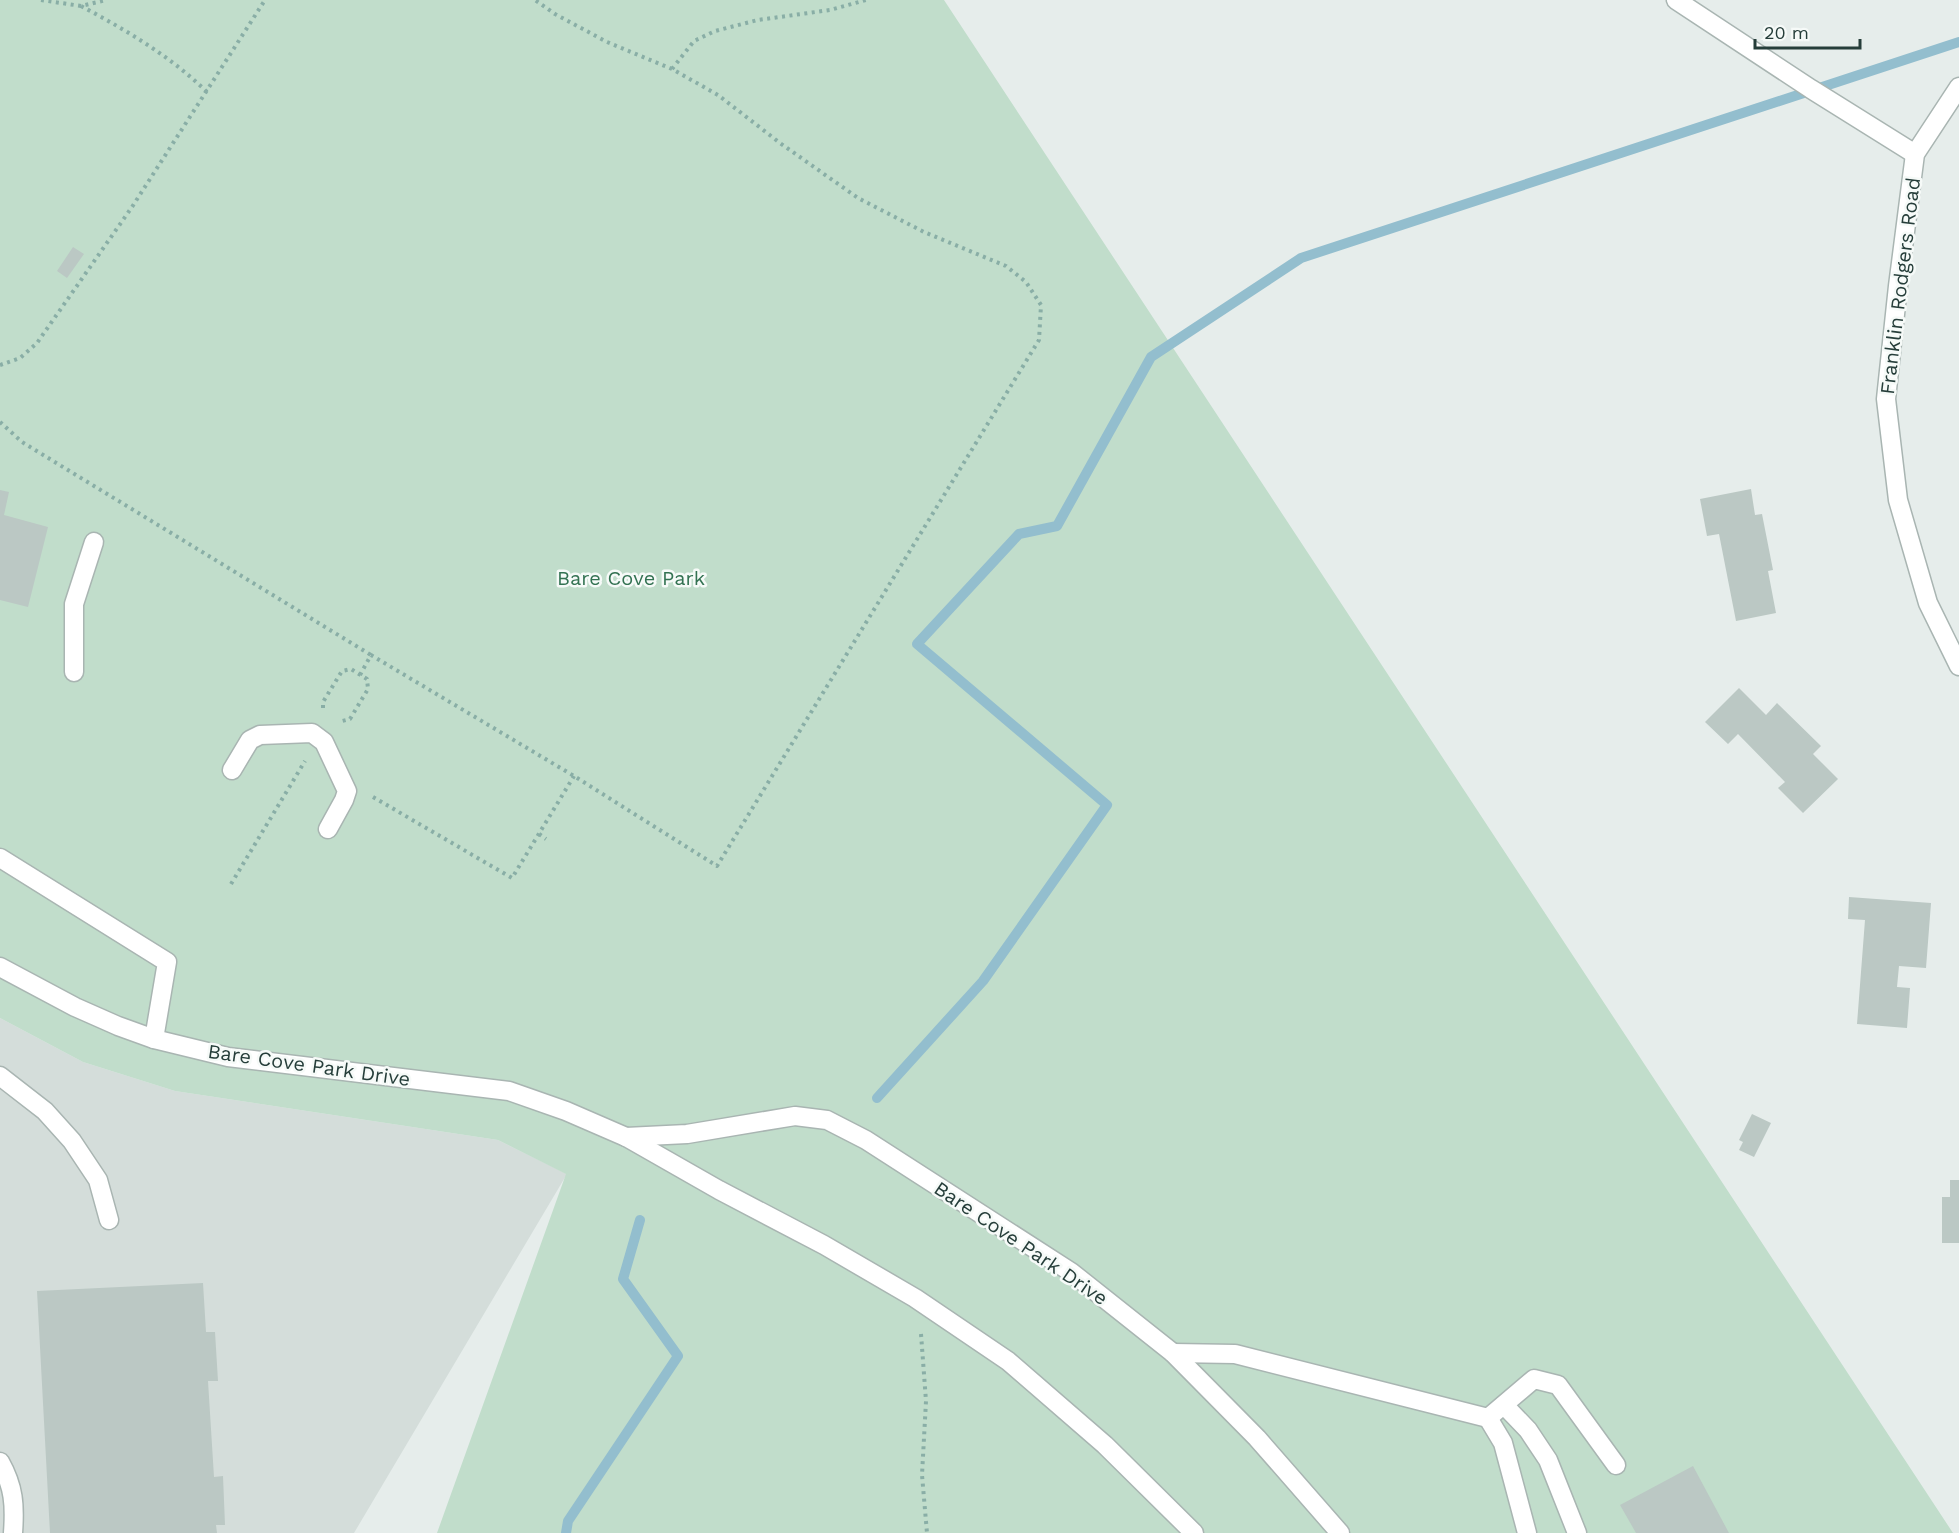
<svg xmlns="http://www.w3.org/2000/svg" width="1959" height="1533" viewBox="0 0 1959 1533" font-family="'Work Sans',sans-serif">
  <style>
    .built { fill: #d4ddda }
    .green { fill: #c1ddcb }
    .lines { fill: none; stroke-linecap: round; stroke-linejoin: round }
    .stream { stroke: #93bece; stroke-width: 10 }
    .building { fill: #bbc8c4 }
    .lane-casing { stroke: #a9b5b2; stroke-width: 21 }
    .street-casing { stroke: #a9b5b2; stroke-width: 21 }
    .path { stroke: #89aea6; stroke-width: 4; stroke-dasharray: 3 4.5; stroke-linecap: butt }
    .lane { stroke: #fff; stroke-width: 18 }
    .street { stroke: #fff; stroke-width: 18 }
    .labels { text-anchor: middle; stroke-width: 5; stroke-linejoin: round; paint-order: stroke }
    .street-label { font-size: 20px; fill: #263e3a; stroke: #f6faf8 }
    .park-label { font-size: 20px; fill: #337252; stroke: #f6faf8 }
  </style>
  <rect width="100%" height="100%" fill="#e6edeb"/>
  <polygon class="built" points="0,1018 83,1062 175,1091 498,1140 567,1174 354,1533 0,1533"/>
  <polygon class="green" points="0,0 944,0 1953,1533 437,1533 566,1174 498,1140 175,1091 83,1062 0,1018"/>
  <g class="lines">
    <g class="stream">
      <polyline points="877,1098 983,981 1107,805 917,644 1019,534 1057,526 1151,357 1301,258 1959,42"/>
      <polyline points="566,1533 568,1521 678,1356 623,1279 640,1220"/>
    </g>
  </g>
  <g class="building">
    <polygon points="73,247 84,254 67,278 57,271"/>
    <polygon points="1751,489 1755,515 1762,514 1773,570 1768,571 1776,613 1736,621 1719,534 1707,536 1700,499"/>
    <polygon points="0,490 9,492 4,515 48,527 28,607 0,600"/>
    <polygon points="1739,688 1766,715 1777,703 1821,746 1813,754 1838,779 1803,813 1778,788 1785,782 1738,734 1728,744 1705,722"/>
    <polygon points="1849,897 1931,903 1926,968 1899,966 1897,987 1910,988 1907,1028 1857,1024 1865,920 1848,919"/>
    <polygon points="1752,1114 1771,1123 1754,1157 1739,1150 1743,1142 1739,1140"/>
    <polygon points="1950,1180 1959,1180 1959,1243 1942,1243 1942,1197 1950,1197"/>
    <polygon points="203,1283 206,1332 215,1332 218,1381 208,1381 214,1477 223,1476 225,1525 216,1525 217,1533 50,1533 37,1291"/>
    <polygon points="1693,1466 1729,1533 1636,1533 1620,1505"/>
  </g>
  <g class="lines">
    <g class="lane-casing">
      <g id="lane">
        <polyline points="74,672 74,604 94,542"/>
        <polyline points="232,770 250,740 260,735 312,733 324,742 347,791 344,800 328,829"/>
        <polyline points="0,858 167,962 154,1039"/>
        <polyline points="0,1076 45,1111 72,1141 98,1180 109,1220"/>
        <polyline points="1173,1353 1235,1354 1488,1418 1534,1379 1558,1385 1616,1465"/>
        <polyline points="1504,1405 1528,1430 1548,1460 1577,1533"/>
        <polyline points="1488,1418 1503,1443 1527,1533"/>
        <path d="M0 1462C14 1487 15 1505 13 1533"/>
      </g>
    </g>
    <g class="street-casing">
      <g id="street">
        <polyline points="1676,0 1811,89 1915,154"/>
        <polyline points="1959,87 1915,154 1898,286 1886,399 1898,500 1928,603 1959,666"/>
        <polyline points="0,967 75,1007 118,1026 154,1039 228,1057 509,1091 566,1111 626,1137 719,1190 824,1245 915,1298 1008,1361 1105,1445 1194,1533"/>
        <polyline points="626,1137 687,1134 795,1116 827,1120 866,1140 1071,1272 1173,1353 1257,1438 1340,1533"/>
      </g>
    </g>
    <g class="path">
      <polyline points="41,0 81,6 106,0"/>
      <path d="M81 6C126 30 170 56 207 92"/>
      <polyline points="672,69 694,41 715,31 758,20 830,10 866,0"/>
      <polyline points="0,365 20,358 37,343 132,207 265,0"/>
      <polyline points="0,422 22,442 371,655"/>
      <polyline points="360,675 371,655 574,776 717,866 1039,340 1041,305 1026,282 1006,266 924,232 858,198 780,143 718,95 672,69 607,42 555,14 535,0"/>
      <polyline points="323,708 323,702 342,671 351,669 367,679 368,689 350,719 342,721"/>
      <polyline points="373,797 512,878 574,776"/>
      <polyline points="539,834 546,839"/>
      <polyline points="231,884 305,761"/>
      <polyline points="921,1334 926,1401 922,1475 927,1533"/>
    </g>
    <use href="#lane" class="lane"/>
    <use href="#street" class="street"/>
  </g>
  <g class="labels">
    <g class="street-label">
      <text transform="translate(1900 286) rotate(-83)" y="7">Franklin Rodgers Road</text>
      <text transform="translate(309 1065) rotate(8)" y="7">Bare Cove Park Drive</text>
      <text transform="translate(1021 1243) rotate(34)" y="7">Bare Cove Park Drive</text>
    </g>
    <g class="park-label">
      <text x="631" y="585">Bare Cove Park</text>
    </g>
  </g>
  <path d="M1755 39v9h105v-9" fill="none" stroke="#263e3a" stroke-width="3"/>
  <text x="1764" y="39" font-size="18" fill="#263e3a" stroke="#f6faf8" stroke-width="4.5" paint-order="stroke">20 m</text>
</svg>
